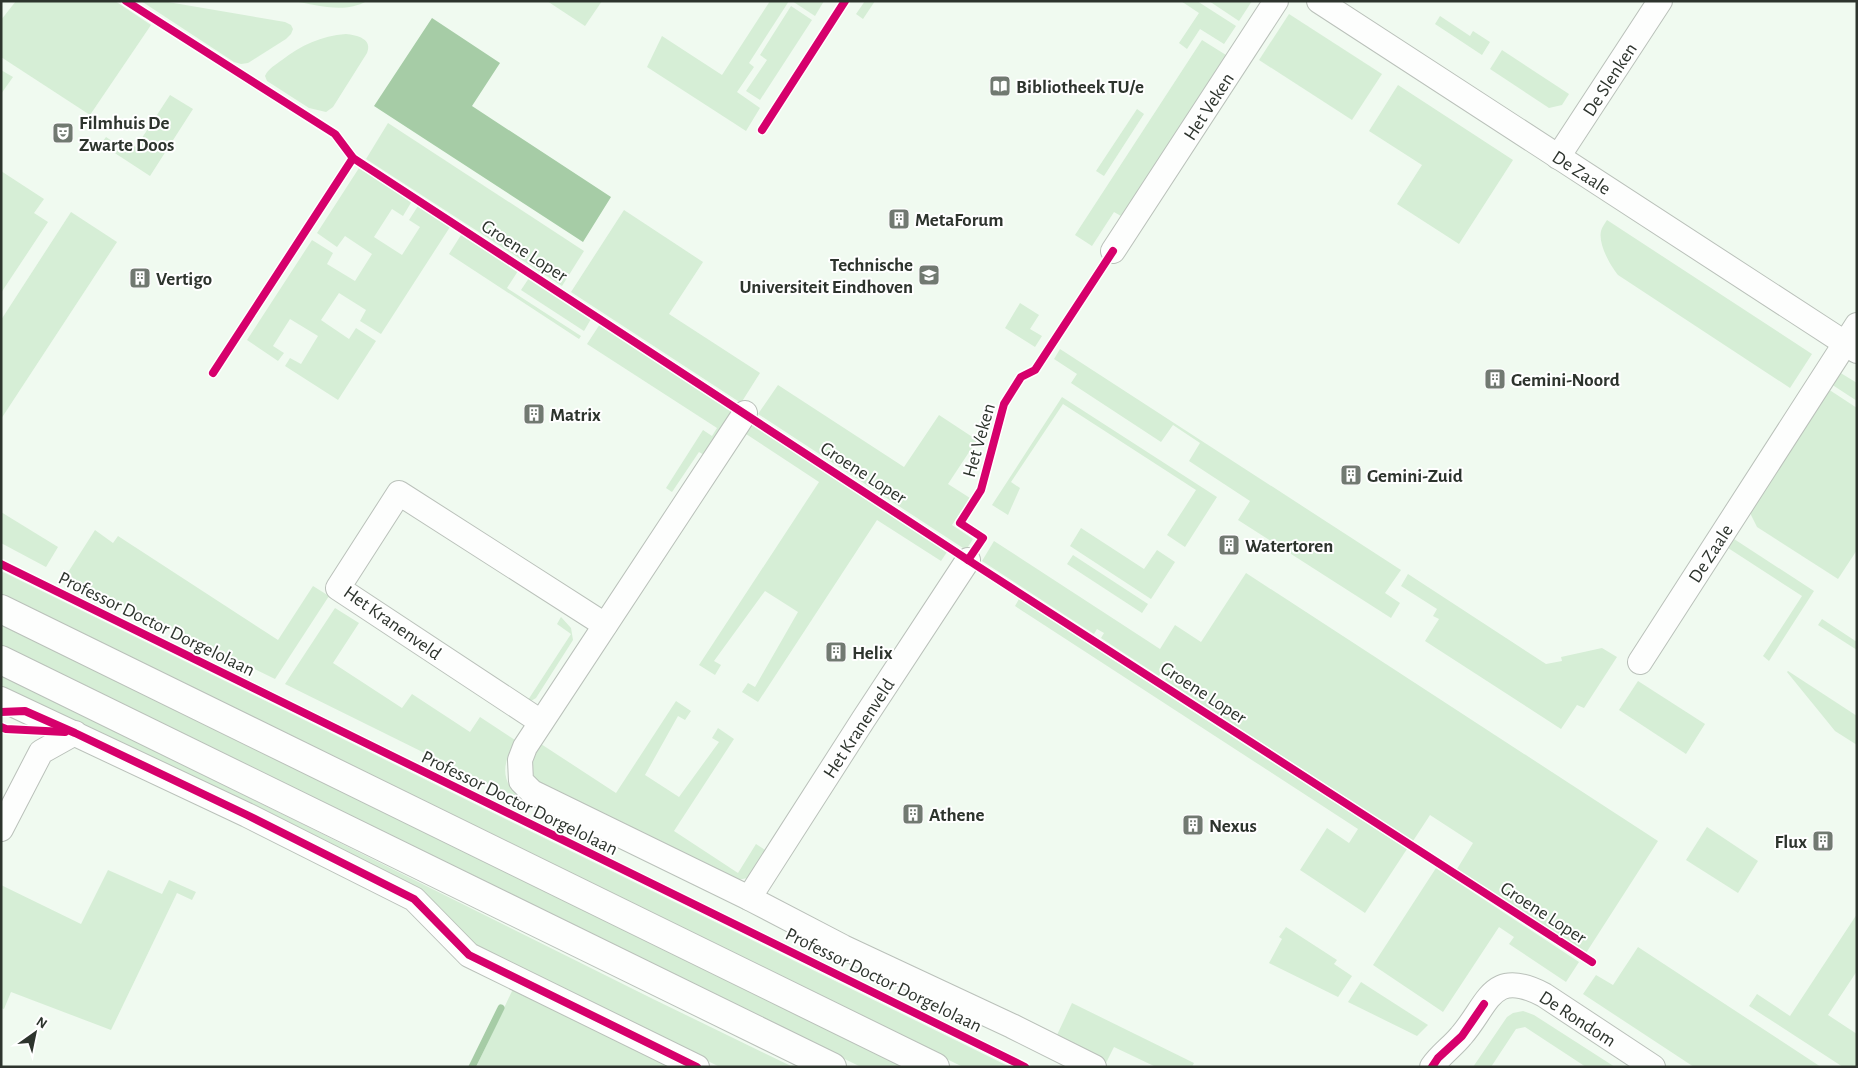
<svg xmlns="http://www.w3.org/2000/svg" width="1858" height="1068" viewBox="0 0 1858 1068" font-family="'Alegreya Sans',sans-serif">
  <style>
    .green { fill: #d6eed6 }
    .water { fill: #a6cca6 }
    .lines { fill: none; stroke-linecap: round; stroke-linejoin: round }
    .stream { stroke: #a6cca6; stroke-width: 7 }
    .minor-casing { stroke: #bac1ba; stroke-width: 26 }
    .secondary-casing { stroke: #bac1ba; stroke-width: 30 }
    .minor { stroke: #fdfefd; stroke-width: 24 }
    .secondary { stroke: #fdfefd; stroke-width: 28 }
    .cycleway-casing { stroke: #fff; stroke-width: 11 }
    .cycleway { stroke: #d6006c; stroke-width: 8 }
    .labels { text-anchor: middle; stroke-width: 4; stroke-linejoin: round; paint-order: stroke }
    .street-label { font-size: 19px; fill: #2d342d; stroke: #fff }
    .poi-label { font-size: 19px; font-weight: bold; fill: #2d342d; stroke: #fff; text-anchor: start }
  </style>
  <rect width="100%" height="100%" fill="#f0faf0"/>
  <g class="green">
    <polygon points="16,1 115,1 151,25 90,115 1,57 1,20"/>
    <polygon points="141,1 162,1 285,22 291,25 293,29 291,34 286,39 248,63 241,64 234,62"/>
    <path d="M293 1H367C344 14 317 5 293 1Z"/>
    <polygon points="547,1 602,1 585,26"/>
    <polygon points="770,1 789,1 749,63 754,67 737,92 760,108 746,131 647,67 662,36 722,75"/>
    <polygon points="792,1 824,1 815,16"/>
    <polygon points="865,1 875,1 863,19 856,14"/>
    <polygon points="1181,1 1197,1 1236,26 1224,44 1200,29 1187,49 1179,43 1199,13"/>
    <polygon points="1209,1 1252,1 1239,21"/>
    <polygon points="791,6 812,20 760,100 746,91 767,60 760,55"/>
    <polygon points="1289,14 1382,74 1352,120 1259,60"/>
    <polygon points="1440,16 1470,36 1473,31 1490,42 1482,55 1435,24"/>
    <path d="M346 34C357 35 373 39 367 53L333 107 326 112 309 108 267 81 265 76C268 69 275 65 282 60 301 45 321 36 346 34Z"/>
    <polygon points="1202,40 1226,55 1121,216 1114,212 1092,246 1075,235"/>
    <polygon points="1502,50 1569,94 1562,105 1549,108 1490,69"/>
    <polygon points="1,70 13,77 1,94"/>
    <polygon points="1398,85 1513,160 1459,244 1397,204 1422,165 1369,131"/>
    <polygon points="170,95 193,109 150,176 101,144 106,137 121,147 125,141 136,147"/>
    <polygon points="1137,109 1144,114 1104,176 1096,171"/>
    <polygon points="388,123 584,251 562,286 366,159"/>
    <polygon points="359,168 412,201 403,216 392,209 374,237 402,255 420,227 409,220 418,206 450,227 381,334 360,321 366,310 339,293 321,320 349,339 356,328 376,341 338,400 285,366 290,358 301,364 318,336 290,319 273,346 284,353 278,361 247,340 312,240 333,253 327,264 355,281 372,254 345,236 337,247 317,233"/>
    <polygon points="1,171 44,199 34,213 48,222 1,293"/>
    <polygon points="624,210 703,262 669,314 760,373 741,403 571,292"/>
    <polygon points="71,212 117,242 1,419 1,320"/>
    <path d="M1607 220 1812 354 1790 388 1618 275C1610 265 1598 244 1601 231 1602 227 1605 223 1607 220Z"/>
    <polygon points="461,235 518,271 507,288 581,336 579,339 449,254"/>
    <polygon points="529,278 591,319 584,331 521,290"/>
    <polygon points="1020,303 1039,315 1030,329 1042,336 1035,347 1005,328"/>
    <polygon points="600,324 734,411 706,456 699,452 672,492 666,488 703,430 712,436 717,428 587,344"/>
    <polygon points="1060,349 1401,570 1385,593 1400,603 1391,618 1238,520 1250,501 1189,461 1200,443 1173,425 1161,442 1071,383 1077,374 1054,359"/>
    <polygon points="1839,372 1857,383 1857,401 1831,384"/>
    <polygon points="778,385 904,467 939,415 977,440 948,484 970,498 952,525 973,539 966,550 758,414"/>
    <polygon points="1828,389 1857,408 1857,550 1838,579 1757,527 1751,515 1751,510"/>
    <polygon points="1062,397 1217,497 1185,547 1167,535 1196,490 1063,404 1011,482 1020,488 1008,515 992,505"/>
    <polygon points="753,425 947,552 941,561 877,520 758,702 742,692 748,683 755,687 798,612 765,591 714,661 721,665 715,675 699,665 819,482 746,434"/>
    <polygon points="1,512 58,547 46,567 1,543"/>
    <polygon points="1081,528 1144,569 1157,550 1175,562 1151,599 1070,546"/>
    <polygon points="95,530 113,543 118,536 278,640 313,586 329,596 275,679 65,577"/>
    <polygon points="1731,537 1814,591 1769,661 1763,656 1802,596 1725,546"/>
    <polygon points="994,541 1160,649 1175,625 1201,642 1246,573 1658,841 1586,953 1457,869 1473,843 1430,815 1413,841 1165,680 1169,674 1162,670 1159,676 1101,638 1104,633 1097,629 1094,634 982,561"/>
    <polygon points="1073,555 1148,604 1142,613 1067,564"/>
    <polygon points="1,571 1010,1067 963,1067 1,594"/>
    <polygon points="1408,574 1546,664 1562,661 1561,657 1602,648 1617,657 1584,708 1577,705 1561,729 1425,641 1439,619 1433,616 1437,609 1401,586"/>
    <polygon points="1019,599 1407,849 1365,913 1300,870 1327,828 1349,843 1358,829 1015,606"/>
    <path d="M335 608 359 623 333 663 402 708 412 694 470 732 480 717 515 740C503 764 499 780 521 799L465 773 285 684Z"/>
    <polygon points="561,617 571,628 573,640 536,698 531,701 528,700 571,634 557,624"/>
    <polygon points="1822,619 1857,642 1857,650 1818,625"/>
    <polygon points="1,623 907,1067 861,1067 1,645"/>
    <polygon points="1788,671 1857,716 1857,745 1835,731 1787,672"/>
    <polygon points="1,674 653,999 793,1067 720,1067 485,953 464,939 1,689"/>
    <polygon points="1638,681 1705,724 1686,754 1619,710"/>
    <path d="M676 701 691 711 685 720 678 716 645 775 679 797 719 742 712 738 718 728 734 739 674 831 738 873 756 844 768 852 748 878 737 880 538 783C527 769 534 757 541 744L616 793Z"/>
    <polygon points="1707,827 1758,861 1738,893 1686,860"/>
    <polygon points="1436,868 1579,962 1566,982 1509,944 1514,937 1499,927 1443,1012 1373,965"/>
    <polygon points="108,870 162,894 169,880 196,892 192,900 177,893 111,1030 11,992 4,1009 1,1008 1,885 81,924"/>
    <polygon points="1857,914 1857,971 1828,1015 1857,1034 1857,1067 1843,1067 1749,1006 1757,994 1790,1016"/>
    <polygon points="1286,927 1337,960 1334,964 1352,976 1338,997 1269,963 1282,939 1279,937"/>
    <polygon points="1638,947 1821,1067 1694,1067 1583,994 1596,975 1613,985"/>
    <polygon points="1361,982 1428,1025 1417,1036 1348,1002"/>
    <polygon points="513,989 673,1067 476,1067"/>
    <polygon points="1072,1003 1194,1063 1192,1067 1156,1067 1114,1047 1106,1063 1058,1039 1057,1035"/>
    <polygon points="1523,1011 1534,1015 1615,1067 1586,1067 1525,1027 1516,1029 1491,1067 1473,1067 1507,1017 1513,1013"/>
  </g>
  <polygon class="water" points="432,18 500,63 472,106 611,197 583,242 374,106"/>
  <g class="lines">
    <polyline class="stream" points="472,1067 501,1008"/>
    <g class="minor-casing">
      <g id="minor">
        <polyline points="1319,1 1857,351"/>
        <polyline points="1558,157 1660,1"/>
        <polyline points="1113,251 1276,1"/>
        <polyline points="745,413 525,747 520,760 521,781 532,792 749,898 843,947 1012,1026 1094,1067"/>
        <polyline points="1640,662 1857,325"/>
        <polyline points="1,699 247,815 414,899 469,955 697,1067"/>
        <polyline points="541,722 338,588 399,493 605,625"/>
        <polyline points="1,829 41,752 75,733"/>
        <polyline points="749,898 863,720 968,560"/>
        <path d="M1432 1067C1440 1055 1452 1047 1461 1036 1489 1004 1491 967 1544 995L1653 1067"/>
      </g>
    </g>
    <g class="secondary-casing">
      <g id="secondary">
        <polyline points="1,609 935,1067"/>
        <polyline points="1,660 832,1067"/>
      </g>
    </g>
    <use href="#minor" class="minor"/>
    <use href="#secondary" class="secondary"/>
    <g class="cycleway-casing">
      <g id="cycleway">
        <polyline points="126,1 335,134 353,158 968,560 1592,962"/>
        <polyline points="762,130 845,1"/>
        <polyline points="213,373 353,158"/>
        <polyline points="968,560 983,538 960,523 981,490 1004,404 1021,377 1035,370 1113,251"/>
        <polyline points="1,564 1025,1067"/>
        <polyline points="1,712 25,711 75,733 247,815 414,899 469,955 697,1067"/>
        <polyline points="1,727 6,729 65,732"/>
        <polyline points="1432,1067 1438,1058 1462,1036 1484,1004"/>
      </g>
    </g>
    <use href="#cycleway" class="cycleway"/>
  </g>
  <defs>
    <g id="library-square" transform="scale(1.125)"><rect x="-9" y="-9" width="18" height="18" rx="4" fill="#717971" stroke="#fff"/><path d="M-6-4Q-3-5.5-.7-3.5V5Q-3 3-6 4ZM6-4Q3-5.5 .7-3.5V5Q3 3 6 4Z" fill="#fff"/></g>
    <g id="theatre-square" transform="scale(1.125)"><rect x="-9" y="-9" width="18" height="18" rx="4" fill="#717971" stroke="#fff"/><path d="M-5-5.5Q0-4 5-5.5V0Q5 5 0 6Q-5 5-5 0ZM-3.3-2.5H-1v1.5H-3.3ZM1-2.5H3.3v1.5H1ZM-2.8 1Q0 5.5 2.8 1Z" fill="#fff"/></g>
    <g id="building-square" transform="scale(1.125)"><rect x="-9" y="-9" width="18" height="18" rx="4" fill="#717971" stroke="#fff"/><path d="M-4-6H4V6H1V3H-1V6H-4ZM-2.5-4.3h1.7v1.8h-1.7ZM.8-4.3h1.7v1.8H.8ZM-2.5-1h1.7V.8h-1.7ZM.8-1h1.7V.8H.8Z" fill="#fff"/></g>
    <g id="university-square" transform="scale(1.125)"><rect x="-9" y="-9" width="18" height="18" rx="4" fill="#717971" stroke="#fff"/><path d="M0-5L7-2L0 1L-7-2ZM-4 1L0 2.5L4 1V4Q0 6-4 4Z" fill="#fff"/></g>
  </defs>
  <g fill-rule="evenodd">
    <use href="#library-square" x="1000" y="86"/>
    <use href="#theatre-square" x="63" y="133"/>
    <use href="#building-square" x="899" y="219"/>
    <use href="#university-square" x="929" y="275"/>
    <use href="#building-square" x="140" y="278"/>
    <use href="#building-square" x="1495" y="379"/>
    <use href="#building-square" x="534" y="414"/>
    <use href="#building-square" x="1351" y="475"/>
    <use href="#building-square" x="1229" y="545"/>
    <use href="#building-square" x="836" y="652"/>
    <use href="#building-square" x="913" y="814"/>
    <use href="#building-square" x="1193" y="825"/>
    <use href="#building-square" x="1823" y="841"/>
  </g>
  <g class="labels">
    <g class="street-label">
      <text transform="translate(1609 79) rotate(-57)" y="7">De Slenken</text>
      <text transform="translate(1208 106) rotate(-57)" y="7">Het Veken</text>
      <text transform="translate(1582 172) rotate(33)" y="7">De Zaale</text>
      <text transform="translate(525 250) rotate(33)" y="7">Groene Loper</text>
      <text transform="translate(978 440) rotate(-74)" y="7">Het Veken</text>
      <text transform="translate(864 472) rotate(33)" y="7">Groene Loper</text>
      <text transform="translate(1710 553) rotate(-57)" y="7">De Zaale</text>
      <text transform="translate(393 622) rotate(35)" y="7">Het Kranenveld</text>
      <text transform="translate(157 623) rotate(26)" y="7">Professor Doctor Dorgelolaan</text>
      <text transform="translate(1204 692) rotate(33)" y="7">Groene Loper</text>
      <text transform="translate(858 728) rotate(-57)" y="7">Het Kranenveld</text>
      <text transform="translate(520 802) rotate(26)" y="7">Professor Doctor Dorgelolaan</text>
      <text transform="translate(1544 912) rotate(33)" y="7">Groene Loper</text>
      <text transform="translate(884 979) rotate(26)" y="7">Professor Doctor Dorgelolaan</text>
      <text transform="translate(1578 1018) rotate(33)" y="7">De Rondom</text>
    </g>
    <g class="poi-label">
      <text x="1016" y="93">Bibliotheek TU/e</text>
      <text x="79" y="129">Filmhuis De<tspan x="79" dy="22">Zwarte Doos</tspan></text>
      <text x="915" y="226">MetaForum</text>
      <text x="913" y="271" text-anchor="end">Technische<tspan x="913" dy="22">Universiteit Eindhoven</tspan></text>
      <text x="156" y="285">Vertigo</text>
      <text x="1511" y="386">Gemini-Noord</text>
      <text x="550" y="421">Matrix</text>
      <text x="1367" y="482">Gemini-Zuid</text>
      <text x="1245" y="552">Watertoren</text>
      <text x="852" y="659">Helix</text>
      <text x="929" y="821">Athene</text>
      <text x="1209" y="832">Nexus</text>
      <text x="1807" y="848" text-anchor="end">Flux</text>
    </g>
  </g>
  <rect width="1858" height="1068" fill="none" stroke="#2d342d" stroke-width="5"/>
  <g transform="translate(35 1033) rotate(33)" stroke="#ffffff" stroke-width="4" paint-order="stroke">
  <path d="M0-4L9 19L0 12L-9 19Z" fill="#2d342d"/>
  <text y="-8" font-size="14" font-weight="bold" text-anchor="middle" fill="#2d342d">N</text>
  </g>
</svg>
